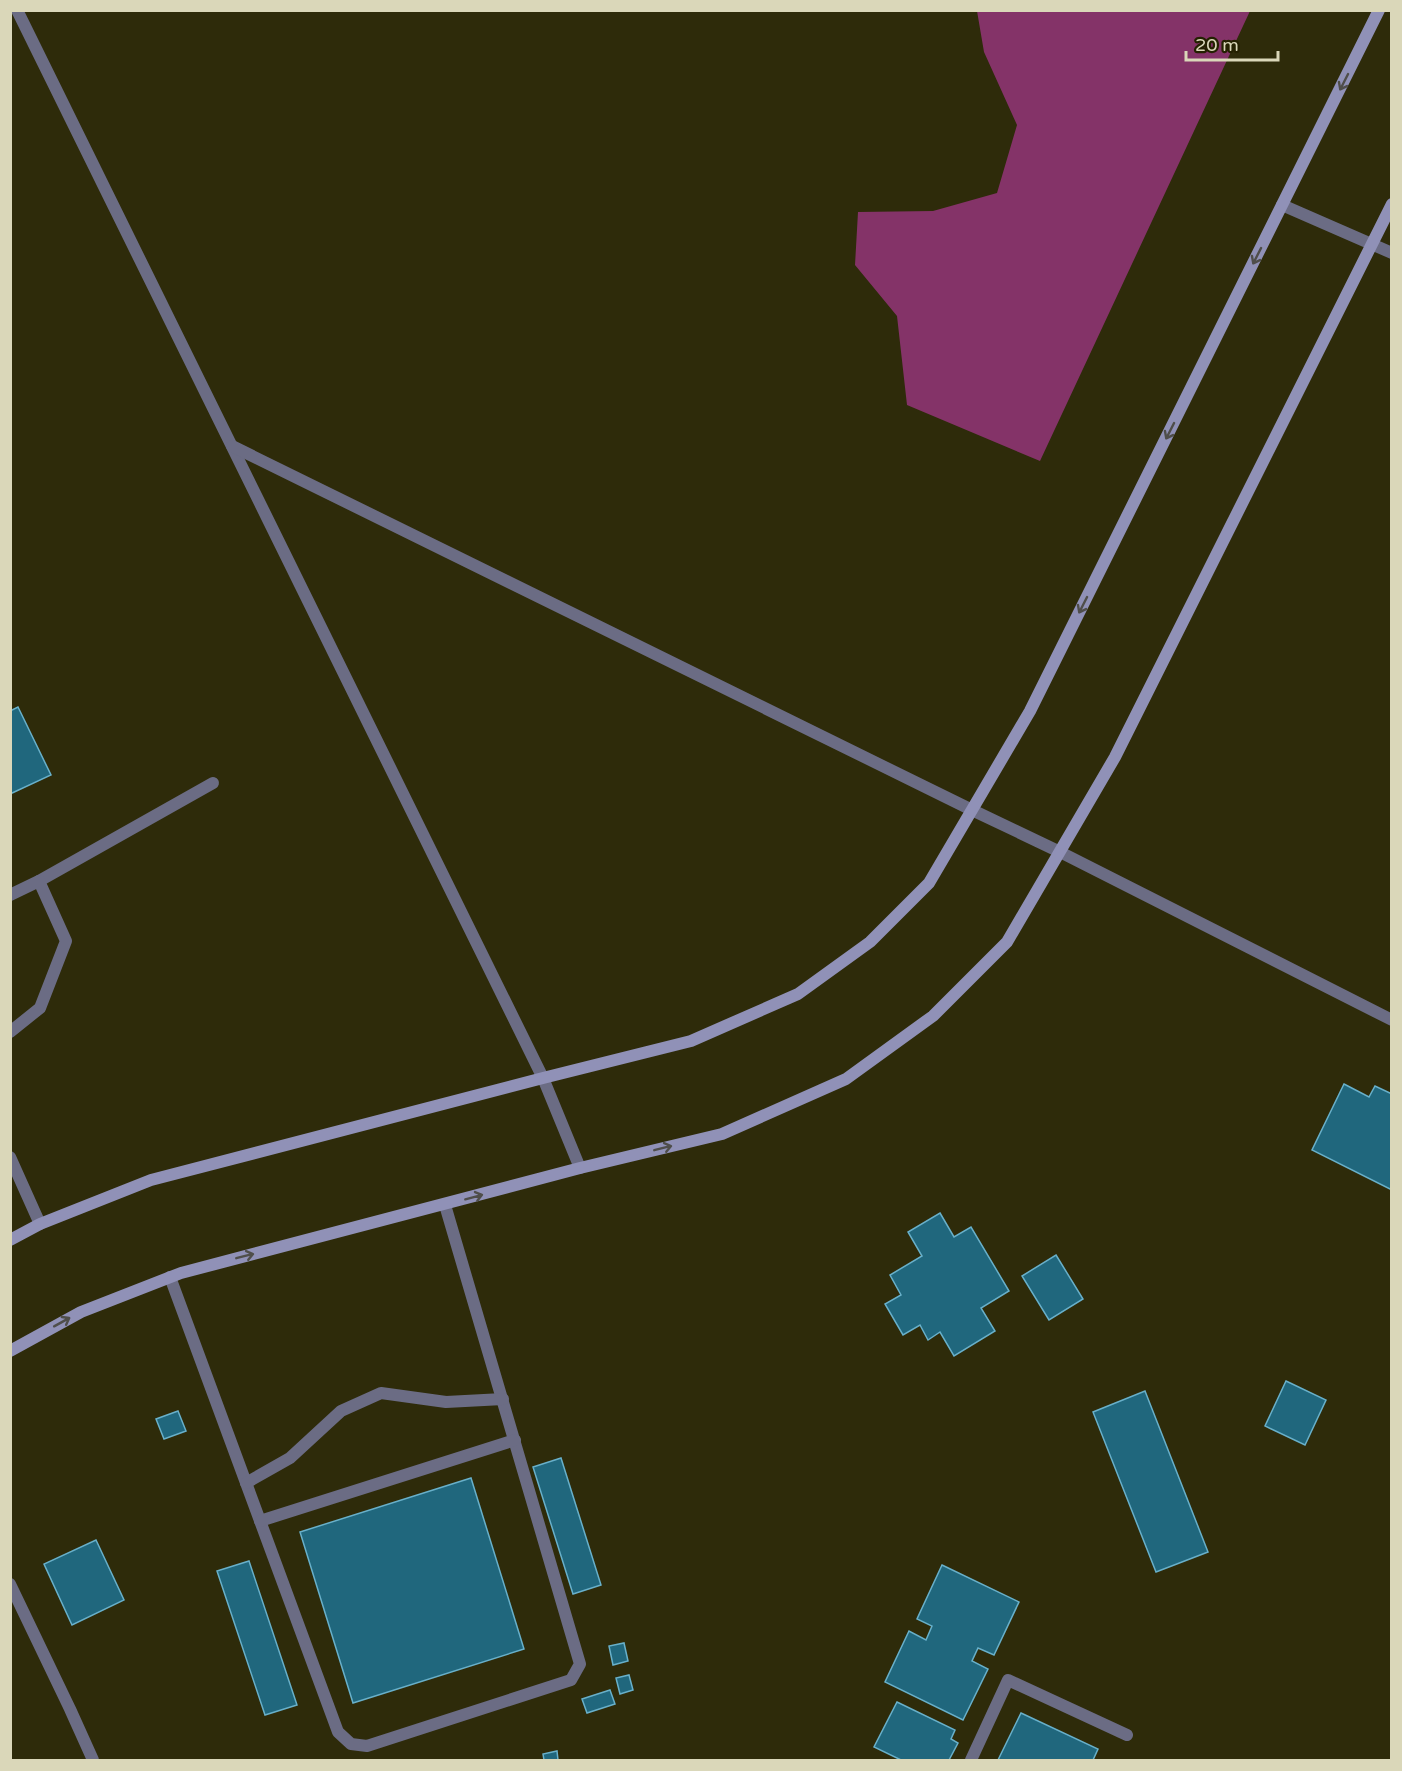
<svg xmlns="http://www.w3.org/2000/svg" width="1402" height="1771" viewBox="0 0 1402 1771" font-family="'Varela Round',sans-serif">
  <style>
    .water { fill: #843368 }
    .building { fill: #20677d; stroke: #68b0ca; stroke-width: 1.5 }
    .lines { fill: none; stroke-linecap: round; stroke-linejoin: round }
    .lane { stroke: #6b6c84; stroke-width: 12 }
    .street { stroke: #6b6c84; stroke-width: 12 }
    .secondary { stroke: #9091b7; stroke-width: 12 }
    .oneway { stroke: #4f4e4a }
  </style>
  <rect width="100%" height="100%" fill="#2e2b0a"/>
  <polygon class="water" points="977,11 1250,11 1040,461 907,405 897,316 855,265 858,212 933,211 997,193 1017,125 984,52"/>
  <g class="building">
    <polygon points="18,707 51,775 10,794 10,711"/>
    <polygon points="1344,1084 1369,1097 1375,1086 1392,1094 1392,1190 1312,1150"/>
    <polygon points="940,1213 954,1237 971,1227 1009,1291 981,1308 995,1331 954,1356 940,1332 928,1340 920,1325 903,1335 885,1304 901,1295 890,1275 922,1256 908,1232"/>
    <polygon points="1056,1255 1083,1299 1049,1320 1022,1276"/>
    <polygon points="1286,1381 1326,1400 1305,1445 1265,1426"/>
    <polygon points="1145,1391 1208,1552 1156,1572 1093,1412"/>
    <polygon points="178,1411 186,1431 164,1439 156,1419"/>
    <polygon points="561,1458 601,1585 573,1594 533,1467"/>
    <polygon points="471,1478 524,1649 353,1703 300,1532"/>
    <polygon points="96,1540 124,1600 72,1625 44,1564"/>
    <polygon points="249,1561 297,1705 265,1715 217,1571"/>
    <polygon points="942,1565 1019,1602 994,1655 978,1648 972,1661 988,1669 963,1720 885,1682 909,1631 926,1640 932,1626 917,1619"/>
    <polygon points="624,1643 628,1661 613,1665 609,1646"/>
    <polygon points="629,1675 633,1690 620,1694 616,1678"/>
    <polygon points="610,1690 615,1704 587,1713 582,1699"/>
    <polygon points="897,1702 955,1730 951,1739 958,1743 949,1760 901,1760 874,1747"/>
    <polygon points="1021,1713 1098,1749 1093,1760 998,1760"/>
    <polygon points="557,1751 558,1760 544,1760 543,1754"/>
  </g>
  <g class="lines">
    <g class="lane">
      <polyline points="39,881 213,783"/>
      <polyline points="170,1277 338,1732 351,1744 367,1746 571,1680 580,1664 445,1205"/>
      <polyline points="246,1483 290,1458 341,1411 381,1393 446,1402 503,1399"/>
      <polyline points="260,1521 515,1440"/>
      <polyline points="10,1584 70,1709 93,1760"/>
    </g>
    <g class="street">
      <polyline points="17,10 543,1078 580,1168"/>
      <polyline points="1282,205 1392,253"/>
      <polyline points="232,446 972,810 1060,852 1392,1020"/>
      <polyline points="10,895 39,881 66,941 40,1008 10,1032"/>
      <polyline points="10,1157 40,1224"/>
      <polyline points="971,1760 1008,1680 1127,1735"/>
    </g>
    <g class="secondary">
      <polyline points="10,1240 40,1224 151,1180 543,1078 691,1041 798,994 870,942 929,883 1030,711 1379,10"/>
      <polyline points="10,1351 81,1312 181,1273 580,1168 722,1134 846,1079 933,1016 1007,942 1115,757 1392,204"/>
    </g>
  </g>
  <defs><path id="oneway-shaft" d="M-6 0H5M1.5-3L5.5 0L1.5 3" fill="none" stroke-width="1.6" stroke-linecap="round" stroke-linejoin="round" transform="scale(1.5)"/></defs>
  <g class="oneway">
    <use href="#oneway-shaft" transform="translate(1344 82) rotate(117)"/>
    <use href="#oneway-shaft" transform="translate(1257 256) rotate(117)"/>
    <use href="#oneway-shaft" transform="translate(1170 431) rotate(117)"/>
    <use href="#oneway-shaft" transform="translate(1083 605) rotate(117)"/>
    <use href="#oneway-shaft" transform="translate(663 1148) rotate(-14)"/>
    <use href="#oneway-shaft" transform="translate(474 1197) rotate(-15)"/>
    <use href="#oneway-shaft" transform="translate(245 1256) rotate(-14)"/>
    <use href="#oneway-shaft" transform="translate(62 1322) rotate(-29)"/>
  </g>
  <rect width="1402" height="1771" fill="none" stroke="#dad7b9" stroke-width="24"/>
  <path d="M1186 51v9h92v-9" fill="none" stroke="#dad7b9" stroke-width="3"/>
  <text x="1195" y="51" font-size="18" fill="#dad7b9" stroke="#242101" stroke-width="4.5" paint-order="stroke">20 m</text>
</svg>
